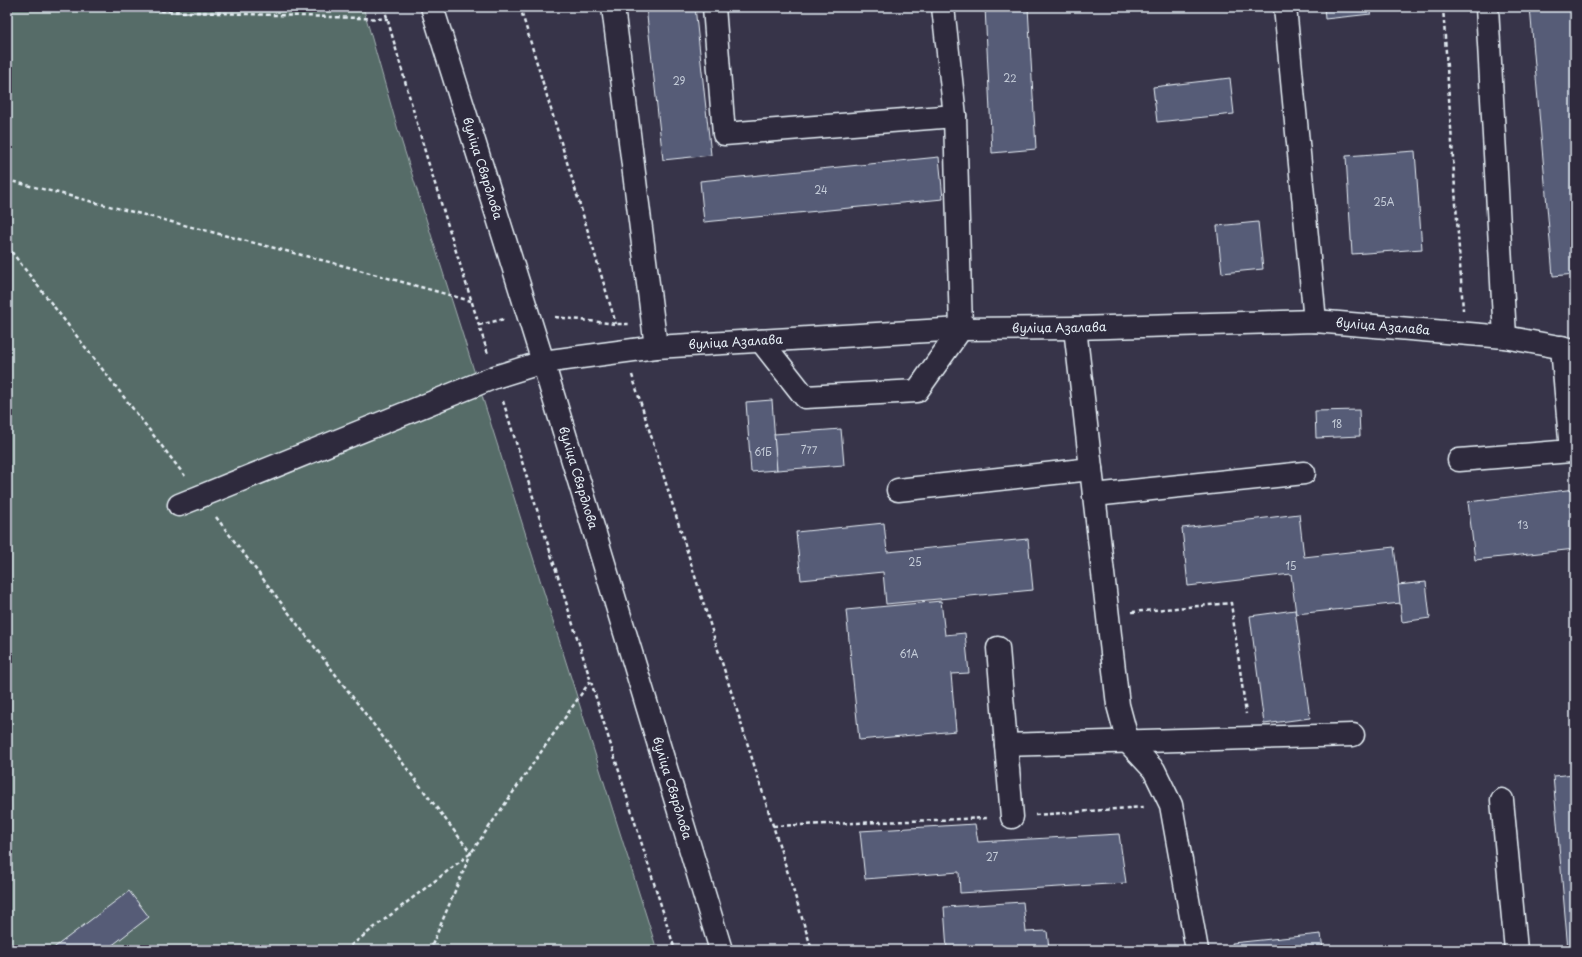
<svg xmlns="http://www.w3.org/2000/svg" width="1582" height="957" viewBox="0 0 1582 957" font-family="'Playpen Sans',sans-serif">
  <style>
    .green { fill: #576c67; stroke: #a0aeb0 }
    .building { fill: #575b77; stroke: #e8f1f8 }
    .lines { fill: none; stroke-linecap: round; stroke-linejoin: round }
    .minor-casing { stroke: #e8f1f8; stroke-width: 25 }
    .major-casing { stroke: #e8f1f8; stroke-width: 25 }
    .path { stroke: #e8f1f8; stroke-width: 2.5; stroke-dasharray: 4 3; stroke-linecap: butt }
    .minor { stroke: #2f2a3d; stroke-width: 22 }
    .major { stroke: #2f2a3d; stroke-width: 22 }
    .labels { text-anchor: middle; stroke-width: 3; stroke-linejoin: round; paint-order: stroke }
    .number-label { font-size: 10px; fill: #c4ccd8 }
    .street-label { font-size: 12px; fill: #e8f1f8; stroke: #2f2a3d }
  </style>
  <rect width="100%" height="100%" fill="#373449"/>
  <filter id="ink" filterUnits="userSpaceOnUse"><feTurbulence type="fractalNoise" baseFrequency=".025" numOctaves="2"/><feDisplacementMap in="SourceGraphic" scale="8" xChannelSelector="R" yChannelSelector="G"/><feConvolveMatrix kernelMatrix="1 2 1 2 8 2 1 2 1" color-interpolation-filters="sRGB"/></filter>
  <g filter="url(#ink)">
    <polygon class="green" points="7,7 363,7 398,130 657,950 7,950"/>
    <g class="building">
      <polygon points="646,7 695,7 711,155 663,160"/>
      <polygon points="985,7 1028,7 1036,149 992,153"/>
      <polygon points="1324,7 1370,7 1371,14 1325,19"/>
      <polygon points="1530,7 1575,7 1575,274 1553,276"/>
      <polygon points="1230,78 1234,114 1157,122 1153,87"/>
      <polygon points="1415,151 1422,249 1352,254 1346,156"/>
      <polygon points="939,157 943,199 704,222 700,181"/>
      <polygon points="1258,222 1263,269 1222,273 1217,226"/>
      <polygon points="772,400 777,470 751,472 746,402"/>
      <polygon points="1359,410 1360,436 1316,438 1315,411"/>
      <polygon points="841,429 844,465 777,470 774,434"/>
      <polygon points="1575,489 1575,549 1475,560 1468,502"/>
      <polygon points="1299,514 1304,557 1394,547 1401,603 1296,614 1291,574 1188,586 1182,528"/>
      <polygon points="884,523 887,552 1028,539 1033,590 886,604 883,572 801,580 796,532"/>
      <polygon points="1426,582 1430,618 1402,622 1398,585"/>
      <polygon points="941,601 945,635 965,633 969,673 951,674 956,731 859,740 846,610"/>
      <polygon points="1295,610 1310,718 1264,724 1250,616"/>
      <polygon points="1575,774 1575,950 1568,950 1553,776"/>
      <polygon points="975,824 978,842 1119,834 1126,883 960,893 959,872 865,879 860,831"/>
      <polygon points="129,891 149,917 106,950 51,950"/>
      <polygon points="1023,902 1026,932 1047,931 1049,949 1067,947 1068,950 947,950 944,907"/>
      <polygon points="1321,934 1323,950 1233,950 1232,943"/>
    </g>
    <g class="lines">
      <g class="minor-casing">
        <g id="minor">
          <polyline points="613,7 656,347"/>
          <polyline points="714,7 724,134 955,116"/>
          <polyline points="1285,7 1315,321"/>
          <polyline points="1487,7 1505,337"/>
          <polyline points="1075,328 1118,705 1128,742 1154,770 1171,805 1197,950"/>
          <polyline points="761,341 805,397 917,391 961,329 955,116 943,7"/>
          <polyline points="1459,460 1571,451 1562,347"/>
          <polyline points="898,490 1091,469"/>
          <polyline points="1094,495 1304,473"/>
          <path id="s1" d="M179 505 495 377 543 362 656 347 961 329 1075 328 1315 321 1505 337 1575 350"/>
          <polyline points="998,648 1012,817"/>
          <polyline points="1006,745 1353,735"/>
          <polyline points="1502,800 1516,950"/>
        </g>
      </g>
      <g class="major-casing">
        <g id="major">
          <path id="s2" d="M432 7 543 362 721 950"/>
        </g>
      </g>
      <g class="path">
        <polyline points="49,7 388,19"/>
        <polyline points="384,7 426,155 488,354"/>
        <polyline points="520,7 616,324"/>
        <polyline points="1443,7 1463,310"/>
        <polyline points="7,180 341,265 471,301"/>
        <polyline points="7,246 185,476"/>
        <polyline points="555,317 616,324 629,324"/>
        <polyline points="479,325 504,319"/>
        <polyline points="632,375 812,950"/>
        <polyline points="503,401 675,950"/>
        <polyline points="216,517 471,853 430,950"/>
        <polyline points="1132,612 1231,603 1246,714"/>
        <polyline points="1035,815 1144,807"/>
        <polyline points="773,826 989,818"/>
        <polyline points="345,950 471,853 591,680"/>
      </g>
      <use href="#minor" class="minor"/>
      <use href="#major" class="major"/>
    </g>
  </g>
  <g class="labels">
    <g class="number-label">
      <text x="1010" y="82">22</text>
      <text x="679" y="85">29</text>
      <text x="821" y="194">24</text>
      <text x="1384" y="206">25А</text>
      <text x="1337" y="428">18</text>
      <text x="809" y="454">777</text>
      <text x="763" y="456">61Б</text>
      <text x="1523" y="529">13</text>
      <text x="915" y="566">25</text>
      <text x="1291" y="570">15</text>
      <text x="909" y="658">61А</text>
      <text x="992" y="861">27</text>
    </g>
    <g class="street-label">
      <text dy="4" stroke="none"><textPath href="#s2" startOffset="169">вуліца Свярдлова</textPath></text>
      <text dy="4" stroke="none"><textPath href="#s1" startOffset="1233">вуліца Азалава</textPath></text>
      <text dy="4" stroke="none"><textPath href="#s1" startOffset="909">вуліца Азалава</textPath></text>
      <text dy="4" stroke="none"><textPath href="#s1" startOffset="585">вуліца Азалава</textPath></text>
      <text dy="4" stroke="none"><textPath href="#s2" startOffset="493">вуліца Свярдлова</textPath></text>
      <text dy="4" stroke="none"><textPath href="#s2" startOffset="817">вуліца Свярдлова</textPath></text>
    </g>
  </g>
  <rect width="1582" height="957" fill="none" stroke="#2f2a3d" stroke-width="24"/>
  <rect x="12" y="12" width="1558" height="933" fill="none" stroke="#e8f1f8" stroke-width="1.5" filter="url(#ink)"/>
</svg>
